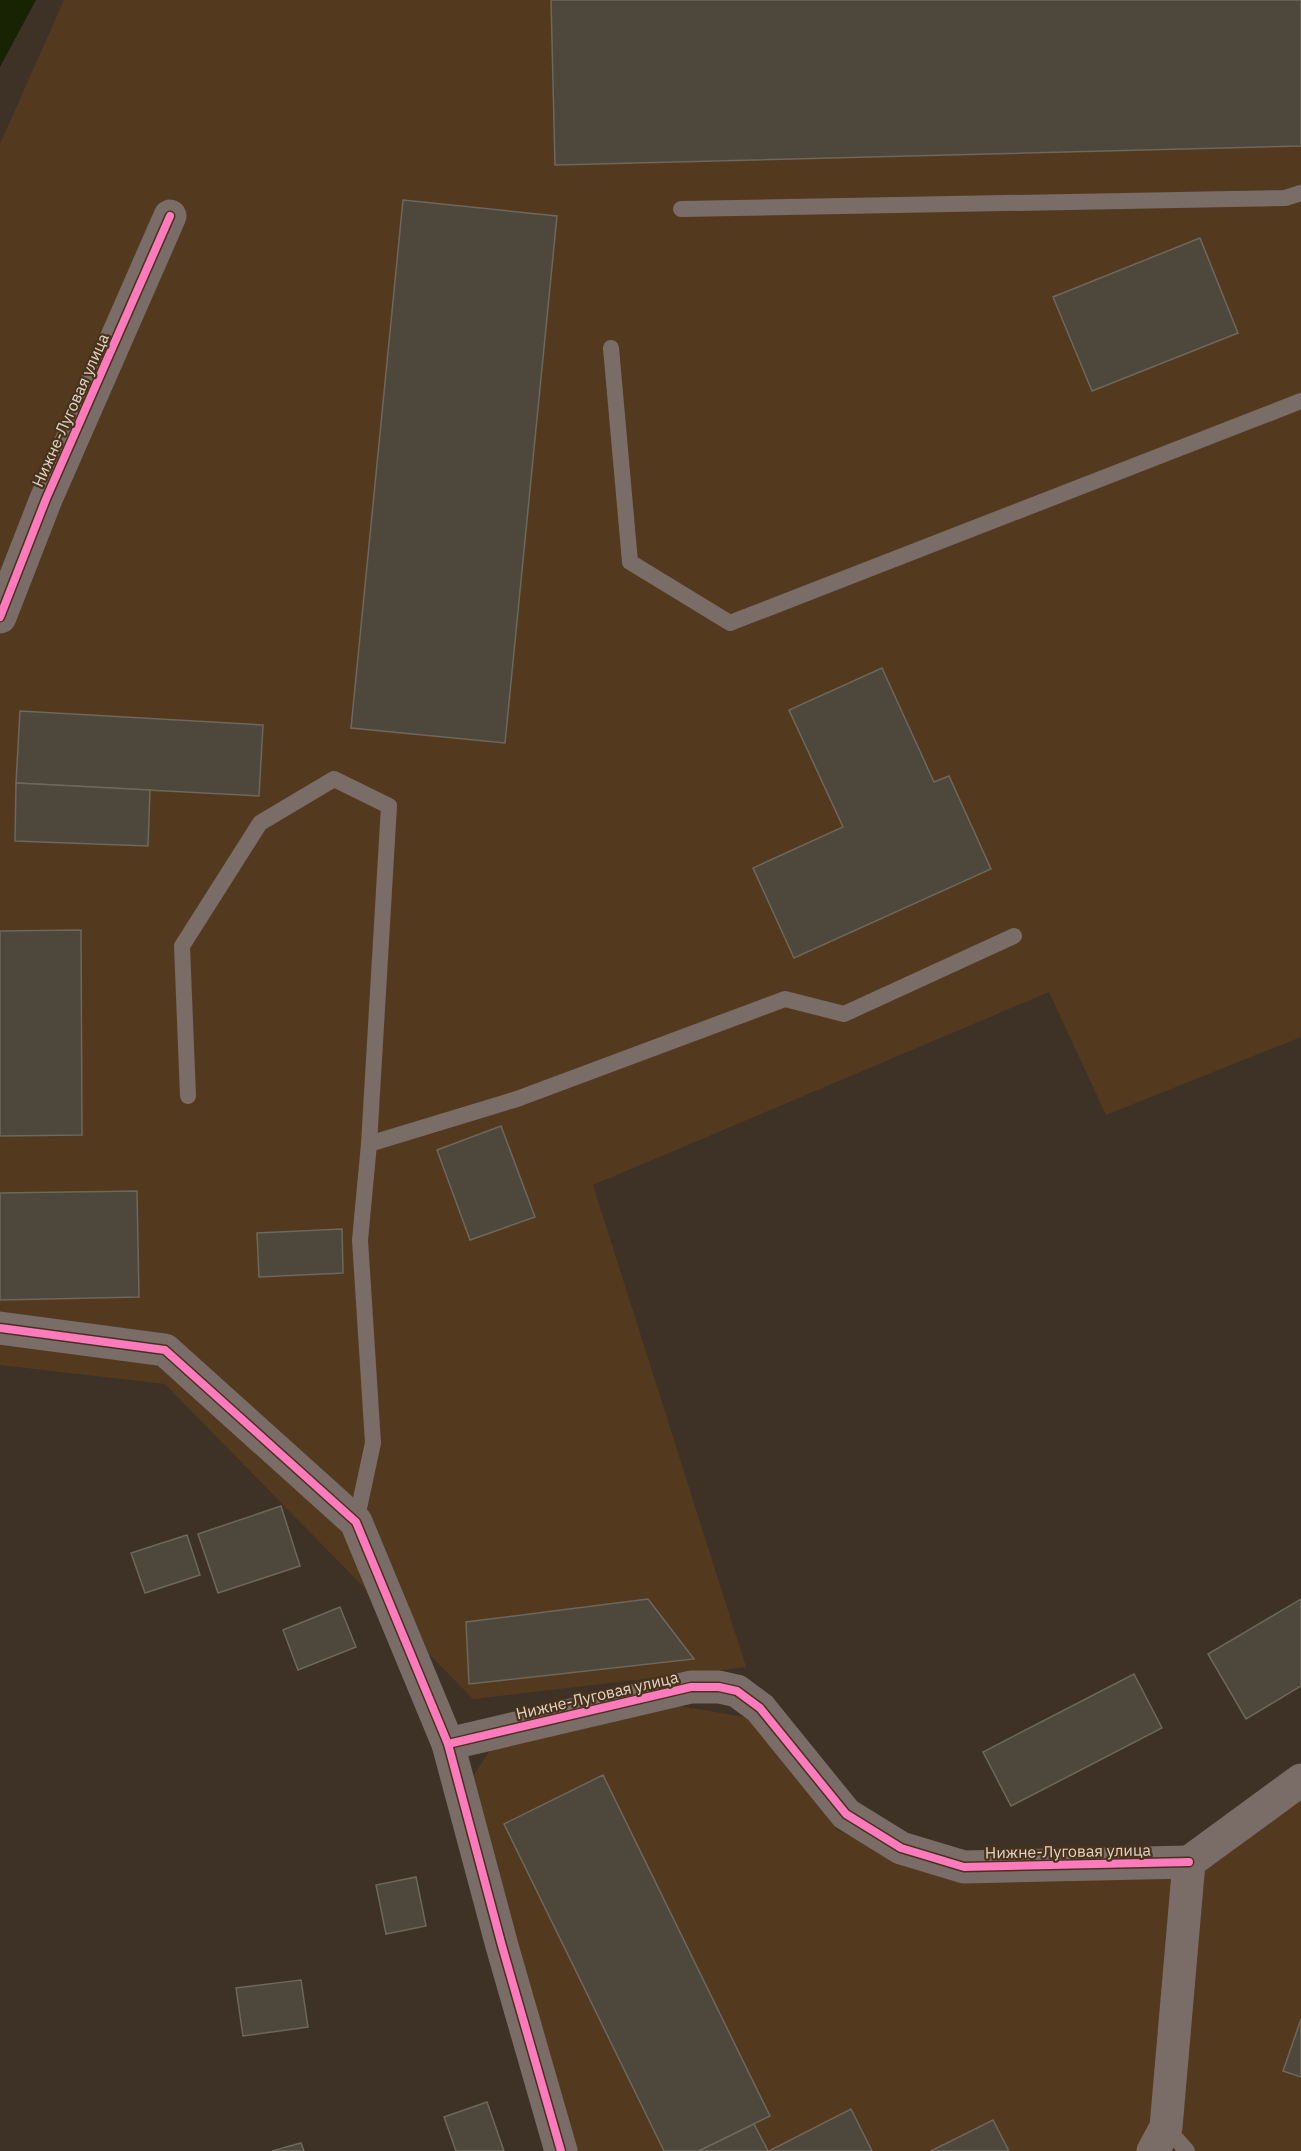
<svg xmlns="http://www.w3.org/2000/svg" width="1301" height="2151" viewBox="0 0 1301 2151" font-family="'IBM Plex Sans',sans-serif">
  <style>
    .built { fill: #533a1f }
    .water { fill: #172303 }
    .building { fill: #4e473c; stroke: #6e675b; stroke-width: 1.5 }
    .lines { fill: none; stroke-linecap: round; stroke-linejoin: round }
    .service { stroke: #7a6c67; stroke-width: 16 }
    .minor { stroke: #7a6c67; stroke-width: 33 }
    .cycleway-casing { stroke: #48321c; stroke-width: 11 }
    .cycleway { stroke: #fd7abc; stroke-width: 8 }
    .labels { text-anchor: middle; stroke-width: 4.5; stroke-linejoin: round; paint-order: stroke }
    .street-label { font-size: 16px; fill: #e1d4c7; stroke: #48321c }
  </style>
  <rect width="100%" height="100%" fill="#3e3226"/>
  <g class="built">
    <polygon points="64,0 1301,0 1301,1037 1106,1115 1049,992 593,1185 746,1667 473,1699 165,1384 0,1365 0,144"/>
    <polygon points="674,1705 755,1719 837,1830 959,1880 1185,1874 1301,1800 1301,2151 574,2151 469,1782 495,1743"/>
  </g>
  <polygon class="water" points="0,0 36,0 0,67"/>
  <g class="building">
    <polygon points="551,0 1301,0 1301,146 555,165"/>
    <polygon points="403,200 557,216 505,743 351,728"/>
    <polygon points="1200,238 1238,333 1092,391 1053,297"/>
    <polygon points="882,668 934,782 949,776 991,869 794,958 753,868 843,827 789,710"/>
    <polygon points="20,711 263,725 259,796 16,783"/>
    <polygon points="16,783 150,790 148,846 15,841"/>
    <polygon points="81,930 82,1135 0,1136 0,931"/>
    <polygon points="501,1126 535,1217 470,1240 437,1150"/>
    <polygon points="137,1191 139,1297 0,1300 0,1193"/>
    <polygon points="342,1229 343,1273 259,1277 257,1233"/>
    <polygon points="281,1506 300,1566 218,1593 198,1534"/>
    <polygon points="187,1535 200,1575 145,1593 131,1553"/>
    <polygon points="648,1599 694,1659 469,1684 466,1622"/>
    <polygon points="1301,1599 1301,1686 1246,1719 1208,1654"/>
    <polygon points="340,1607 356,1647 298,1670 283,1630"/>
    <polygon points="1134,1674 1162,1728 1011,1806 983,1752"/>
    <polygon points="603,1775 770,2116 699,2151 664,2151 504,1824"/>
    <polygon points="416,1877 426,1926 386,1934 376,1885"/>
    <polygon points="301,1980 308,2027 243,2036 236,1988"/>
    <polygon points="1301,2019 1301,2077 1283,2071"/>
    <polygon points="487,2102 504,2151 456,2151 444,2117"/>
    <polygon points="851,2109 872,2151 769,2151"/>
    <polygon points="993,2120 1009,2151 931,2151"/>
    <polygon points="754,2124 768,2151 699,2151"/>
    <polygon points="301,2143 304,2151 272,2151"/>
  </g>
  <g class="lines">
    <g class="service">
      <polyline points="681,209 1285,198 1301,193"/>
      <polyline points="611,348 630,562 730,623 1301,401"/>
      <polyline points="188,1096 182,946 260,823 334,779 389,806 369,1144"/>
      <polyline points="356,1522 373,1443 360,1240 369,1144 517,1099 785,999 844,1014 1014,936"/>
      <polyline points="1166,2127 1187,2151"/>
    </g>
    <g class="minor">
      <polyline points="0,617 46,499 170,216"/>
      <polyline points="0,1328 165,1350 356,1522 448,1744 691,1687 719,1687 737,1691 760,1708 846,1814 901,1848 964,1867 1189,1862"/>
      <polyline points="448,1744 502,1946 561,2151"/>
      <polyline points="1153,2151 1166,2127 1189,1862 1301,1780"/>
    </g>
    <g class="cycleway-casing">
      <g id="cycleway">
        <polyline points="0,617 46,499 170,216"/>
        <polyline points="0,1328 165,1350 356,1522 448,1744 691,1687 719,1687 737,1691 760,1708 846,1814 901,1848 964,1867 1189,1862"/>
        <polyline points="448,1744 502,1946 561,2151"/>
      </g>
    </g>
    <use href="#cycleway" class="cycleway"/>
  </g>
  <g class="labels">
    <g class="street-label">
      <text transform="translate(70 410) rotate(-66)" y="6">Нижне-Луговая улица</text>
      <text transform="translate(597 1695) rotate(-13)" y="6">Нижне-Луговая улица</text>
      <text transform="translate(1068 1851) rotate(-1)" y="6">Нижне-Луговая улица</text>
    </g>
  </g>
</svg>
